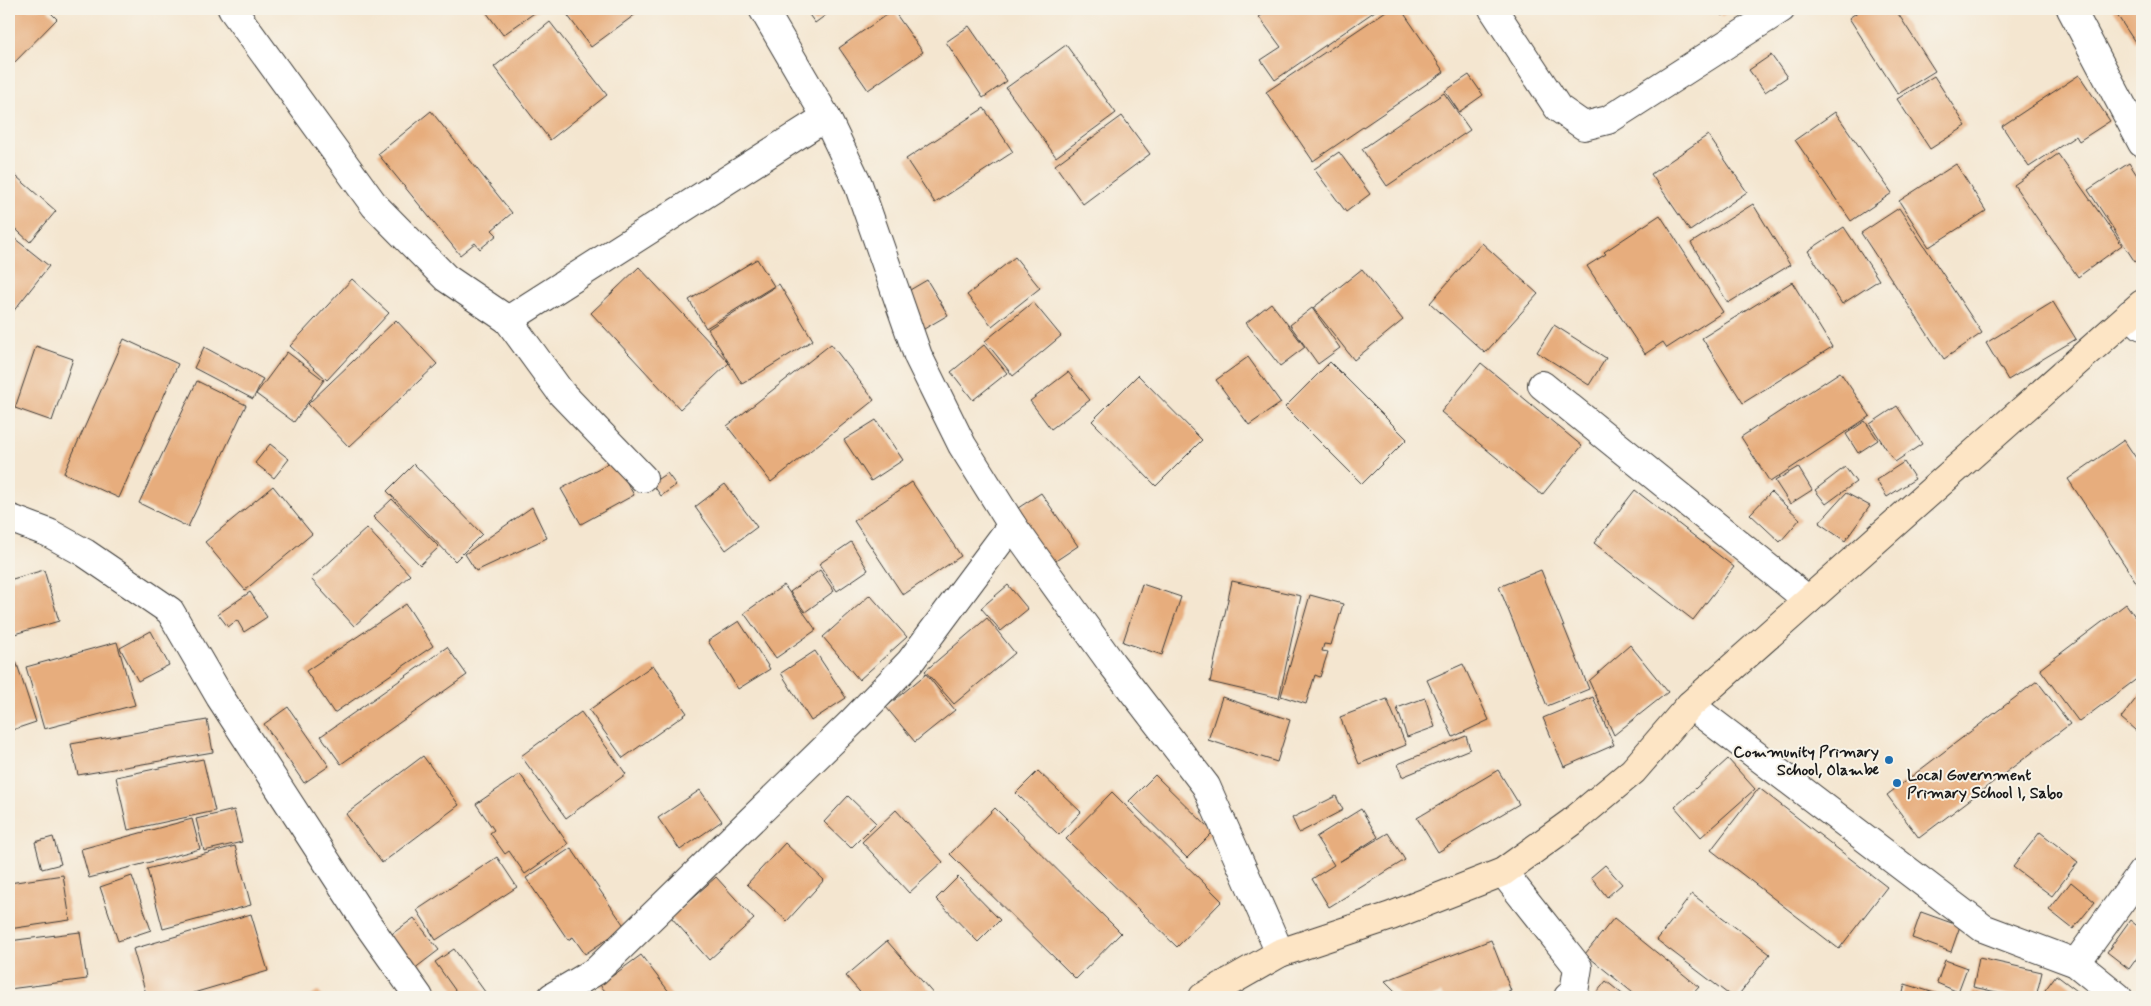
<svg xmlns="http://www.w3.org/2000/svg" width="2151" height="1006" viewBox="0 0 2151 1006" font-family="Mynerve,sans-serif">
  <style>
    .building { fill: #e7ad7d }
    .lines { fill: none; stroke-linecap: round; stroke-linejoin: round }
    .minor-casing { stroke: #3c3a37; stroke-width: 30 }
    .secondary-casing { stroke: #3c3a37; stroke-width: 30 }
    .minor { stroke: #fff; stroke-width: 28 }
    .secondary { stroke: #fde5c5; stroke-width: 28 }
    .poi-dot { fill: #1f6fb2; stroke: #f7f3e8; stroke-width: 2 }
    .labels { text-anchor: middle; stroke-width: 4; stroke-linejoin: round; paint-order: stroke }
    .poi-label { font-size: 16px; font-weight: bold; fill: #1c1c1c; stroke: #f7f3e8; text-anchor: end }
  </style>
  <rect width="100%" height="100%" fill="#f7f3e8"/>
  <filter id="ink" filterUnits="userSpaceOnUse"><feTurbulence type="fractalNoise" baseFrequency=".02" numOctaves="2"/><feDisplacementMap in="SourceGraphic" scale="10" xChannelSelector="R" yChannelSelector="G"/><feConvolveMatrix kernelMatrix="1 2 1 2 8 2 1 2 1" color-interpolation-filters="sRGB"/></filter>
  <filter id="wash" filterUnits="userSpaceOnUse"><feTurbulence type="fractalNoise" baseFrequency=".0096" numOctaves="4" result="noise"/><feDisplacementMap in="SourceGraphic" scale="20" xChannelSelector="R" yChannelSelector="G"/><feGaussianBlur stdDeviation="1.12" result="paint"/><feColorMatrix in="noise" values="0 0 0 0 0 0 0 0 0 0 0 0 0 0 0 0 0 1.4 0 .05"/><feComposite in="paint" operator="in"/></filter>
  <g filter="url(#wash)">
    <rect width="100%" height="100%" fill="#f4e6d0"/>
    <g id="blocks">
      <g class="building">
        <polygon points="9,9 47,9 57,19 9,68"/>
        <polygon points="484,9 540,9 503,35"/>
        <polygon points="563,9 639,9 640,11 591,47"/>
        <polygon points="805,9 834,9 815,23"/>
        <polygon points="1271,9 1378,9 1275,80 1261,60 1281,47 1259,17"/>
        <polygon points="1389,9 1401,9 1444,72 1313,161 1266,92"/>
        <polygon points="1717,9 1732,9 1722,16"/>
        <polygon points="1862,9 1895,9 1935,71 1898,94 1849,18"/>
        <polygon points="2113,9 2142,9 2142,37 2135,42"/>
        <polygon points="893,10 923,52 868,90 839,48"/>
        <polygon points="550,22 607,95 550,140 494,67"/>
        <polygon points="969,26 1007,81 983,98 946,42"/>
        <polygon points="2142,42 2142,52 2138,45"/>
        <polygon points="1066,45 1116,113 1056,157 1006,88"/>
        <polygon points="1771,55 1787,77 1765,92 1749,70"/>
        <polygon points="1469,75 1483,95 1459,112 1445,91"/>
        <polygon points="2079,75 2110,121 2079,141 2076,136 2029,167 2002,126"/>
        <polygon points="1934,76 1966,126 1930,149 1897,99"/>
        <polygon points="1444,93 1470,130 1387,186 1362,149"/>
        <polygon points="984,108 1013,152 935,203 906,159"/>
        <polygon points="431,111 512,213 492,230 497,235 480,249 475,243 460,255 378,154"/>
        <polygon points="1835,112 1892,193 1851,221 1795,140"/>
        <polygon points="1122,116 1150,154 1083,204 1055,165"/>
        <polygon points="1708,135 1747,192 1690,231 1651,174"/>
        <polygon points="1339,152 1370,194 1346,212 1314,169"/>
        <polygon points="2058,154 2122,245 2078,277 2014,185"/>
        <polygon points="2129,163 2142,183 2142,257 2135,262 2088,190"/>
        <polygon points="1956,164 1986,211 1929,247 1899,201"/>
        <polygon points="9,170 56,211 30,242 9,223"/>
        <polygon points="1753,204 1790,265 1728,303 1691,243"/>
        <polygon points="1899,208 1982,333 1944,359 1861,233"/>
        <polygon points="1660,215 1723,312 1667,348 1663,342 1645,354 1587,266 1606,254 1604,252"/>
        <polygon points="1844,227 1879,280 1842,304 1808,251"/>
        <polygon points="9,234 49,266 12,313 9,310"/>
        <polygon points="1482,243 1538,294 1485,353 1430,303"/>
        <polygon points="1015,257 1040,288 992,326 967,295"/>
        <polygon points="757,259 774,286 706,328 689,300"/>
        <polygon points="639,267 729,363 680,409 591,313"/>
        <polygon points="1362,269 1403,320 1354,360 1313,308"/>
        <polygon points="352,279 389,313 327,380 290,346"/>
        <polygon points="927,280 948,315 924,329 903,294"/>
        <polygon points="1792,282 1832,347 1743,403 1702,338"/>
        <polygon points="779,284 813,340 742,384 708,329"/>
        <polygon points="1033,302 1061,336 1013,376 985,341"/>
        <polygon points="2053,302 2076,339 2008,380 1986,343"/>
        <polygon points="1271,303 1305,347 1280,366 1246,323"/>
        <polygon points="1312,308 1340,348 1318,364 1290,325"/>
        <polygon points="396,320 437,364 349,447 308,404"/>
        <polygon points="1554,325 1606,358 1589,385 1537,352"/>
        <polygon points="124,339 178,364 119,498 64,473"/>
        <polygon points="831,344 874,400 771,482 727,426"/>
        <polygon points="984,345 1007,373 973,400 951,372"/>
        <polygon points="36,346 73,359 52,421 15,408"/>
        <polygon points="204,347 263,379 253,399 194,368"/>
        <polygon points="287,352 324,380 294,422 256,394"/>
        <polygon points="1248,357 1281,403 1249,425 1216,380"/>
        <polygon points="1330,362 1407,439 1362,484 1285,407"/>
        <polygon points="1481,363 1582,446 1542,495 1441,412"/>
        <polygon points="1068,372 1090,400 1051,429 1030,401"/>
        <polygon points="1840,372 1870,416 1770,482 1741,437"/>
        <polygon points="1138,375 1202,440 1156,486 1092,421"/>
        <polygon points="197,381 246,405 188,527 139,503"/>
        <polygon points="1897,406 1922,444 1895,462 1870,424"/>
        <polygon points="876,420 903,460 871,481 844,440"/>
        <polygon points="1865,421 1878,440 1858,453 1846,434"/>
        <polygon points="2124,440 2142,467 2142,591 2068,479"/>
        <polygon points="270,444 289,459 274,478 255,463"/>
        <polygon points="614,460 634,495 581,524 561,489"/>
        <polygon points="1904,462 1915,479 1887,497 1876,480"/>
        <polygon points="414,464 482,534 455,561 387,491"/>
        <polygon points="1798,467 1812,490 1790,504 1775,481"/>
        <polygon points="1845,467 1856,482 1826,504 1815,490"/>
        <polygon points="667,473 676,485 661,496 652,483"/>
        <polygon points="912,482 961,556 903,595 854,521"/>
        <polygon points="725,484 757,527 726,550 695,507"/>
        <polygon points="273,486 312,534 245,590 205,542"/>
        <polygon points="1635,490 1734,567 1693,620 1594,543"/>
        <polygon points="1771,492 1800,519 1780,542 1750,514"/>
        <polygon points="1041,493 1078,546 1048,566 1012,512"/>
        <polygon points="1846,493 1870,506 1845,541 1819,523"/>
        <polygon points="392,499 439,547 420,565 373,517"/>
        <polygon points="532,507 547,538 476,571 465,554"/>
        <polygon points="367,528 410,575 354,626 311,579"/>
        <polygon points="851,542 868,570 837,591 819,564"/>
        <polygon points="44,570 59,621 11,635 9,629 9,580"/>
        <polygon points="820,570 834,591 805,612 790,592"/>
        <polygon points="1541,570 1589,689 1547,706 1499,587"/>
        <polygon points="1232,581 1301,596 1279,698 1210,682"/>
        <polygon points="1142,584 1181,597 1162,655 1123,642"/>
        <polygon points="784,585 816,630 776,658 744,613"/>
        <polygon points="1008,585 1028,609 1001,631 981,608"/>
        <polygon points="250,592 267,617 244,632 237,620 228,627 218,614"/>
        <polygon points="870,595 907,637 859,680 823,637"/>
        <polygon points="1310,595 1343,604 1331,645 1324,644 1322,651 1328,652 1320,677 1315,675 1306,704 1281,696"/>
        <polygon points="406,604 433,646 334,713 306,671"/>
        <polygon points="2126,604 2142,626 2142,675 2079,722 2040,669"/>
        <polygon points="987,618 1015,653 954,704 925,671"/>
        <polygon points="739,621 770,669 738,689 708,641"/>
        <polygon points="151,631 169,665 138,681 120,648"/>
        <polygon points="117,642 135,705 44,729 26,667"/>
        <polygon points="1630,645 1668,692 1614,735 1589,681"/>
        <polygon points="447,647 467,675 341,764 321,736"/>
        <polygon points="815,651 846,698 811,721 781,673"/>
        <polygon points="16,661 36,722 9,731 9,663"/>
        <polygon points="1463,664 1489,720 1453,737 1427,680"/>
        <polygon points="653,665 687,713 623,758 589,710"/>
        <polygon points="926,674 955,710 915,742 886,707"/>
        <polygon points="2037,681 2070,724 1919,838 1887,795"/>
        <polygon points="2142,691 2142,736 2121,718"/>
        <polygon points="1222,697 1290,720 1277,762 1208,740"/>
        <polygon points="1593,697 1614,745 1564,767 1543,718"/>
        <polygon points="1425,698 1435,727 1407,737 1397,708"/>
        <polygon points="1387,699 1406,745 1359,764 1340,717"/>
        <polygon points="288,707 329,766 304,783 264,724"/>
        <polygon points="581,712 626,774 566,818 521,756"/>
        <polygon points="207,720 213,752 78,775 71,744"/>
        <polygon points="1466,736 1470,749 1402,777 1398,764"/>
        <polygon points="423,756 459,805 382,863 346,814"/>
        <polygon points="203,759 215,811 128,830 116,777"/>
        <polygon points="1728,759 1755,789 1701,837 1675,807"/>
        <polygon points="1498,770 1519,804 1438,852 1417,818"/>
        <polygon points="1038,771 1081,812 1059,835 1016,793"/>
        <polygon points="520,774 568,844 525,874 509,851 505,854 490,833 494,830 476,804"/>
        <polygon points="1155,775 1213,832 1187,858 1129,801"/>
        <polygon points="1759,788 1887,887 1839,949 1711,850"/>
        <polygon points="700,790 722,821 680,850 658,818"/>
        <polygon points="1112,792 1222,901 1177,947 1066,839"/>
        <polygon points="848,796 876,823 851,848 824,822"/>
        <polygon points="1336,796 1343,810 1299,833 1292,818"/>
        <polygon points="995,808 1121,933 1076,979 950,854"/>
        <polygon points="1361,809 1378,837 1339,862 1388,833 1405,860 1329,907 1312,879 1334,865 1316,837"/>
        <polygon points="234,810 242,842 204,851 196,819"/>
        <polygon points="896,810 943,862 909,893 862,842"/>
        <polygon points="192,819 200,849 89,878 81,849"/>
        <polygon points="2040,832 2078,862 2052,896 2013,867"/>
        <polygon points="53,837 61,864 42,869 35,842"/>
        <polygon points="785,843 824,880 787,921 747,884"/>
        <polygon points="235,846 251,905 163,929 147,869"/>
        <polygon points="571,848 625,927 585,954 573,937 568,940 526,878"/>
        <polygon points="497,857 517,887 436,940 417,910"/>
        <polygon points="1605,865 1622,884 1607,897 1591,877"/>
        <polygon points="63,875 70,920 9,929 9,883"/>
        <polygon points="132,876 151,930 118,941 100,887"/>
        <polygon points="716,877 754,919 709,960 671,917"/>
        <polygon points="958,877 1000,920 978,942 936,899"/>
        <polygon points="2071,882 2095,902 2073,929 2049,910"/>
        <polygon points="1692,894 1770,954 1737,997 1732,997 1657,940"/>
        <polygon points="1921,912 1960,926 1951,952 1912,938"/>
        <polygon points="251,914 268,971 180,997 147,997 133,949"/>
        <polygon points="414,918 439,950 414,969 389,936"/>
        <polygon points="1614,918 1699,987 1690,997 1638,997 1585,954"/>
        <polygon points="2130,920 2142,930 2142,951 2129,969 2107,952"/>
        <polygon points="80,932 87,979 9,989 9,941"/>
        <polygon points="1491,940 1511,991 1495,997 1443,997 1441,993 1431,997 1401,997 1385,981"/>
        <polygon points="887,941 936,997 864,997 846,976"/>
        <polygon points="454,949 488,996 460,997 435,962"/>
        <polygon points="641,955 673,997 610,997 600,985"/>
        <polygon points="1979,958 2042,972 2036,997 2020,997 1973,987"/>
        <polygon points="1945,960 1967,968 1958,992 1937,983"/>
        <polygon points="2056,975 2085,997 2040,997"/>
        <polygon points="1606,981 1626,997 1593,997"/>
        <polygon points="1905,984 1948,997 1902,997"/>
        <polygon points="318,991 323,997 310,997"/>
        <polygon points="1973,991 1992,997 1971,997"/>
      </g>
    </g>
  </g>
  <g filter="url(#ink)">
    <use href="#blocks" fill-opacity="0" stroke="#3c3a37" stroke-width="1"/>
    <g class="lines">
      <g class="minor-casing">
        <g id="minor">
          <polyline points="232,9 375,206 446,278 508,320 826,117"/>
          <polyline points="763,9 826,117 858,184 918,356 962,445 1012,525 1112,664 1206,786 1280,953"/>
          <polyline points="1493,9 1558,108 1584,126 1608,120 1781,9"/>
          <polyline points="2071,9 2142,143"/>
          <polyline points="2130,314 2142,326"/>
          <polyline points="508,320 562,394 643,478"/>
          <polyline points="1542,385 1808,600"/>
          <polyline points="9,518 49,533 85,553 170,611 220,697 366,922 419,997"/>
          <polyline points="1690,705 1983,928 2076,963 2118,997"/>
          <polyline points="1503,872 1578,967 1574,992 1568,997"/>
          <polyline points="2076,963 2142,872"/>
          <polyline points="552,997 596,971 853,721 910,662 1012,525"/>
        </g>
      </g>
      <g class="secondary-casing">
        <polyline id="secondary" points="1203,997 1280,953 1391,916 1503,872 1572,822 1633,771 1690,705 2142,304"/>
      </g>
      <use href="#minor" class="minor"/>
      <use href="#secondary" class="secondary"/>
    </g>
  </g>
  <g class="poi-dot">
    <circle cx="1889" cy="760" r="5"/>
    <circle cx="1897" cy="783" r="5"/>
  </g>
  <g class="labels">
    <g class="poi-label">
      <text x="1879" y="757">Community Primary<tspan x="1879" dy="18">School, Olambe</tspan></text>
      <text x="1907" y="780" text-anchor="start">Local Government<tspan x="1907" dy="18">Primary School I, Sabo</tspan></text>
    </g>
  </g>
  <rect width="2151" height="1006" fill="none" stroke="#f7f3e8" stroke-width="30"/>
</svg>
